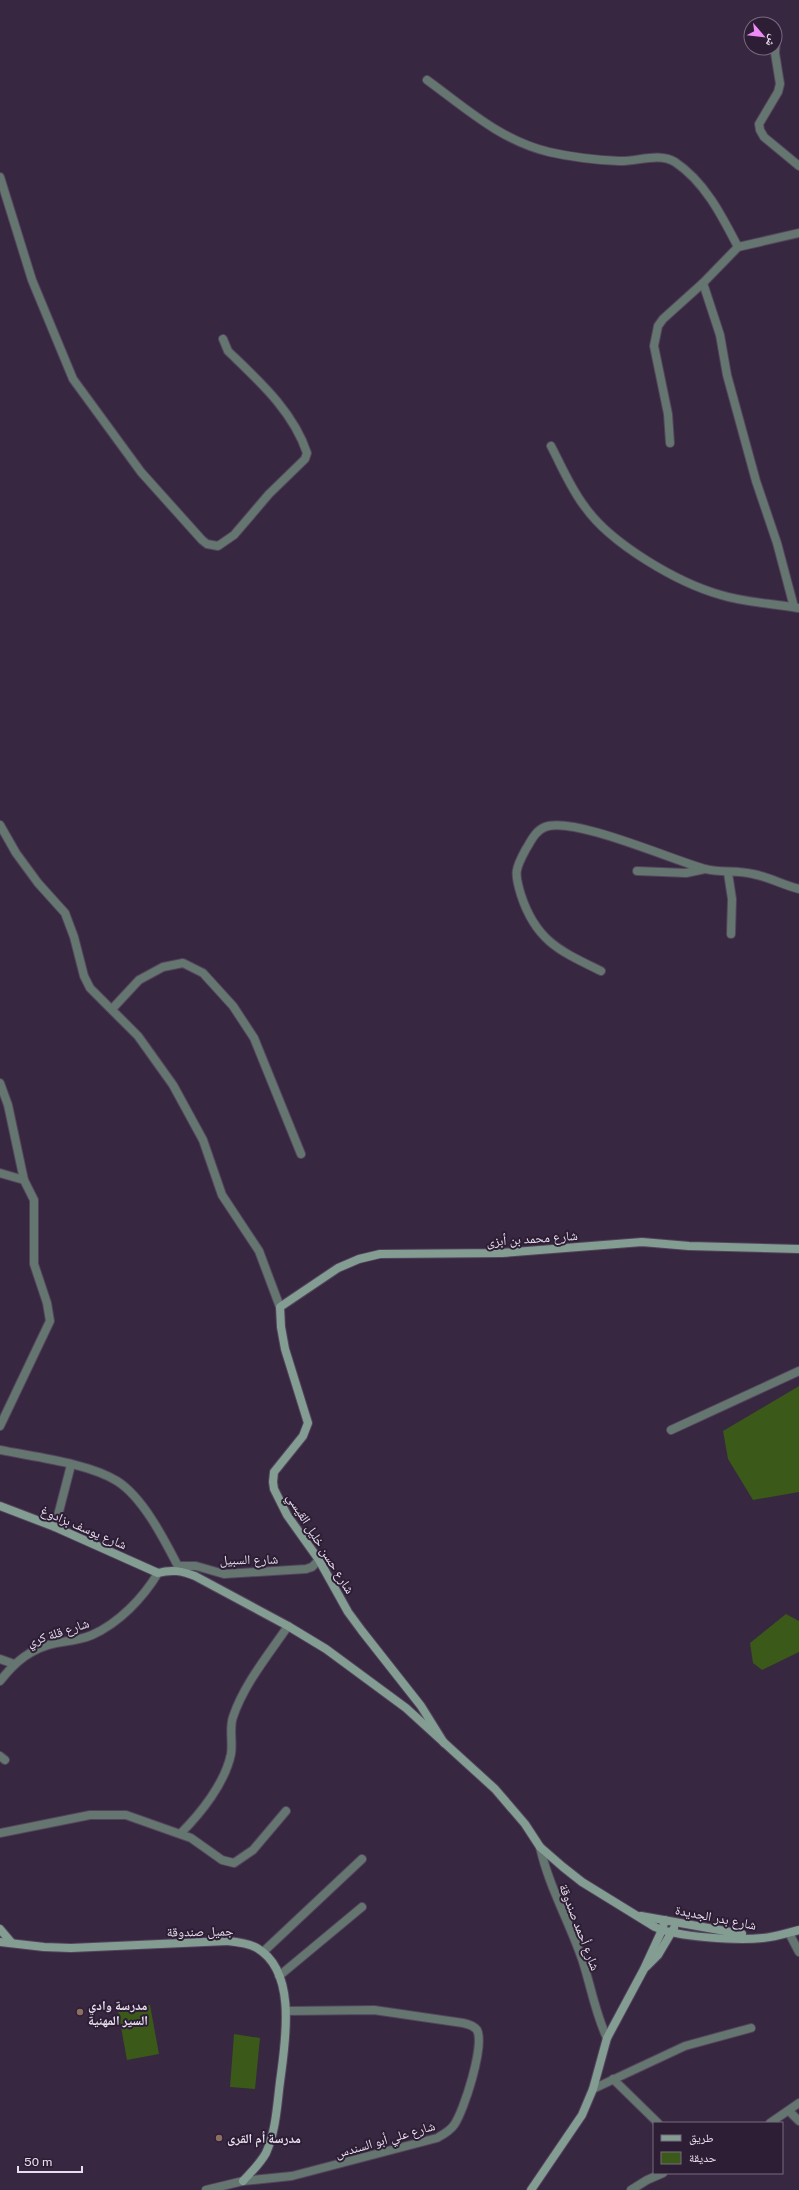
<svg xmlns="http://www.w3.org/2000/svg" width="799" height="2190" viewBox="0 0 799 2190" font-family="'Public Sans','Noto Naskh Arabic',sans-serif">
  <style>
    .green { fill: #3b5918 }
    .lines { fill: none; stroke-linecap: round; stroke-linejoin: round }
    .street-casing { stroke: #53445c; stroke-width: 10 }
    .secondary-casing { stroke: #53445c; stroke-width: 10 }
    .street { stroke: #65756f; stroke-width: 8 }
    .secondary { stroke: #839d93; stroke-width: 8 }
    .education-dot { fill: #8d6e63; stroke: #2d1e35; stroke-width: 1.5 }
    .labels { text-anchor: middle; stroke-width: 4; stroke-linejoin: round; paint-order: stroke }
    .street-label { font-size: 13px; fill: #e8dfee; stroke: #2d1e35 }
    .poi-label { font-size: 13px; font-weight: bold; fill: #e8dfee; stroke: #2d1e35; text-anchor: start }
  </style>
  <rect width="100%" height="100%" fill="#372740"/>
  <g class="green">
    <polygon points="799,1386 799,1492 753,1500 728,1459 723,1431"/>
    <polygon points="786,1614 799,1621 799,1652 762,1670 753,1663 750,1643"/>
    <polygon points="150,2005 159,2054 127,2060 118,2011"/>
    <polygon points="234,2034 260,2038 255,2089 230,2087"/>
  </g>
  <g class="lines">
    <g class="street-casing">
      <g id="street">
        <polyline points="776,40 775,53 780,84 778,92 759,124 760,130 764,137 799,166"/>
        <path d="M427 80C467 109 500 140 549 152 571 157 596 160 619 161 636 162 659 152 675 162 705 182 722 216 738 247"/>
        <path d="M0 177 32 280 73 379 141 472 202 540 207 544 218 546 234 535 269 494 305 459 307 453C293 411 259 381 228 351L223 339"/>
        <polyline points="703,283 720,335 727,375 756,481 777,543 794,607"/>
        <polyline points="670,443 668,414 654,346 658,326 663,319 703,283 738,247 799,233"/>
        <path d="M551 446C562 467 571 489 585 507 611 544 678 583 721 595 746 603 772 603 798 608"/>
        <polyline points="0,825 16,853 38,883 65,913 74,937 84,976 90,988 138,1036 173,1085 203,1140 222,1195 259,1251 280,1307"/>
        <polyline points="637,871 686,873 705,869"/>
        <polyline points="728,873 732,899 731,934"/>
        <path d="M601 971C560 951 536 941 521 895 514 873 515 869 526 849 531 841 535 831 545 827 573 816 672 860 705 869 721 873 737 870 753 874 769 877 783 885 799 889"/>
        <polyline points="112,1009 139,980 163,967 183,963 203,973 233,1006 254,1038 301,1154"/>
        <polyline points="0,1083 8,1105 24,1180"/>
        <polyline points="0,1173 24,1180 34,1200 34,1264 47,1303 50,1321 0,1426"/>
        <polyline points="671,1430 799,1371"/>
        <path d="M0 1450C34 1457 88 1463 117 1481 144 1498 166 1543 180 1570"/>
        <polyline points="55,1527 71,1465"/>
        <polyline points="178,1566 196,1566 224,1574 306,1569 312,1567 319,1560"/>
        <polyline points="0,1659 14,1664"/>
        <path d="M0 1681C15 1662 31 1648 56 1643 68 1641 81 1640 92 1635 119 1623 143 1598 158 1573"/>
        <polyline points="0,1756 5,1760"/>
        <polyline points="0,1833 90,1815 126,1815 191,1838 222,1860 234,1863 253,1850 286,1811"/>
        <path d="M181 1833C201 1813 225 1783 231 1754 233 1742 229 1728 233 1717 244 1684 269 1654 288 1626"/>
        <path d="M540 1847C549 1887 569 1921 582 1959 591 1986 595 2013 607 2038"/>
        <polyline points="789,1933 799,1952"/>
        <polyline points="263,1952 362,1859"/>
        <polyline points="279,1976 362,1907"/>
        <polyline points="613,2079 658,2123"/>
        <polyline points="593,2089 685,2046 751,2028"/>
        <polyline points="789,2111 799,2121"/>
        <polyline points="770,2123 799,2103"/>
        <path d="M206 2190 243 2181 292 2176 437 2138C444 2134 450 2131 454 2125 464 2111 485 2045 477 2030 474 2026 468 2024 463 2023L374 2010 286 2011"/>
        <polyline points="631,2190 647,2180 663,2173"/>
      </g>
    </g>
    <g class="secondary-casing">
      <g id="secondary">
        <path d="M0 1506 55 1527 158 1573C172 1569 182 1571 195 1576L288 1626 326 1649 406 1708 495 1789 525 1824 540 1847 563 1867 582 1882 655 1927C676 1937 738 1941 763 1938 775 1937 787 1933 799 1930"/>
        <polyline points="444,1743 421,1706 362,1631 348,1612 319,1560 287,1515 274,1489 273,1482 274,1472 303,1436 308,1423 285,1349 281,1327 280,1307 338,1268 359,1259 380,1254 502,1253 642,1242 689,1246 799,1249"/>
        <polyline points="641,1916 742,1934"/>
        <polyline points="0,1929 11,1942"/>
        <path d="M0 1942 44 1947 71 1948 227 1941C237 1942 248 1943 257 1948 298 1972 285 2043 280 2082 277 2105 276 2131 266 2153 260 2164 251 2172 243 2181"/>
        <polyline points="646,1967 658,1955 674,1928"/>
        <polyline points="531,2190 582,2115 593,2089 607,2038 644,1969 662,1930 665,1920"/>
      </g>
    </g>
    <use href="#street" class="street"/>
    <use href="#secondary" class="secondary"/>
  </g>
  <g class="education-dot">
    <circle cx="80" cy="2012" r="4"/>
    <circle cx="219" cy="2138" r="4"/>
  </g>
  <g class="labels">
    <g class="street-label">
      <text transform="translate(532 1238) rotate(-4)" y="5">شارع محمد بن أبزى</text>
      <text transform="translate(84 1527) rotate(23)" y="5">شارع يوسف بزادوغ</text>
      <text transform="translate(321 1543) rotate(58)" y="5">شارع حسن خليل القيسي</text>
      <text transform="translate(249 1559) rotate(-1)" y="5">شارع السبيل</text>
      <text transform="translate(58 1632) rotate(-18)" y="5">شارع قلة كري</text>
      <text transform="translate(716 1917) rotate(11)" y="5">شارع بدر الجديدة</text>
      <text transform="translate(580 1927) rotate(69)" y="5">شارع أحمد صندوقة</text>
      <text transform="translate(200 1931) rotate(-1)" y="5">جميل صندوقة</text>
      <text transform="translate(385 2139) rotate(-16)" y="5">شارع علي أبو السندس</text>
    </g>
    <g class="poi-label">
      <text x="88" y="2010">مدرسة وادي<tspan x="88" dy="15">السير المهنية</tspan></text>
      <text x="227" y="2143">مدرسة أم القرى</text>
    </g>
  </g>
  <rect x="653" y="2122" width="130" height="52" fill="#2d1e35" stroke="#786b7f"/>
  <rect x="661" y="2135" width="20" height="6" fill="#839d93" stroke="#786b7f"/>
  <text x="689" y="2142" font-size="12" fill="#e8dfee">طريق</text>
  <rect x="661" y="2152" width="20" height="12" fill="#3b5918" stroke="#786b7f"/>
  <text x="689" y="2162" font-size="12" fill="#e8dfee">حديقة</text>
  <g transform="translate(763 36) rotate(118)"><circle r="19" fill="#2d1e35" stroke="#786b7f"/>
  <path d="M0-3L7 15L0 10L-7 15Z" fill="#ef8bf7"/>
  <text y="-6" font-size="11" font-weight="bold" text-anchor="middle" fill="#e8dfee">ش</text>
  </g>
  <path d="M18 2166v6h64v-6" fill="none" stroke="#e8dfee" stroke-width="2"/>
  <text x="24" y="2166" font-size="12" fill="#e8dfee" stroke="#2d1e35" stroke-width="3" paint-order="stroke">50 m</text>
</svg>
